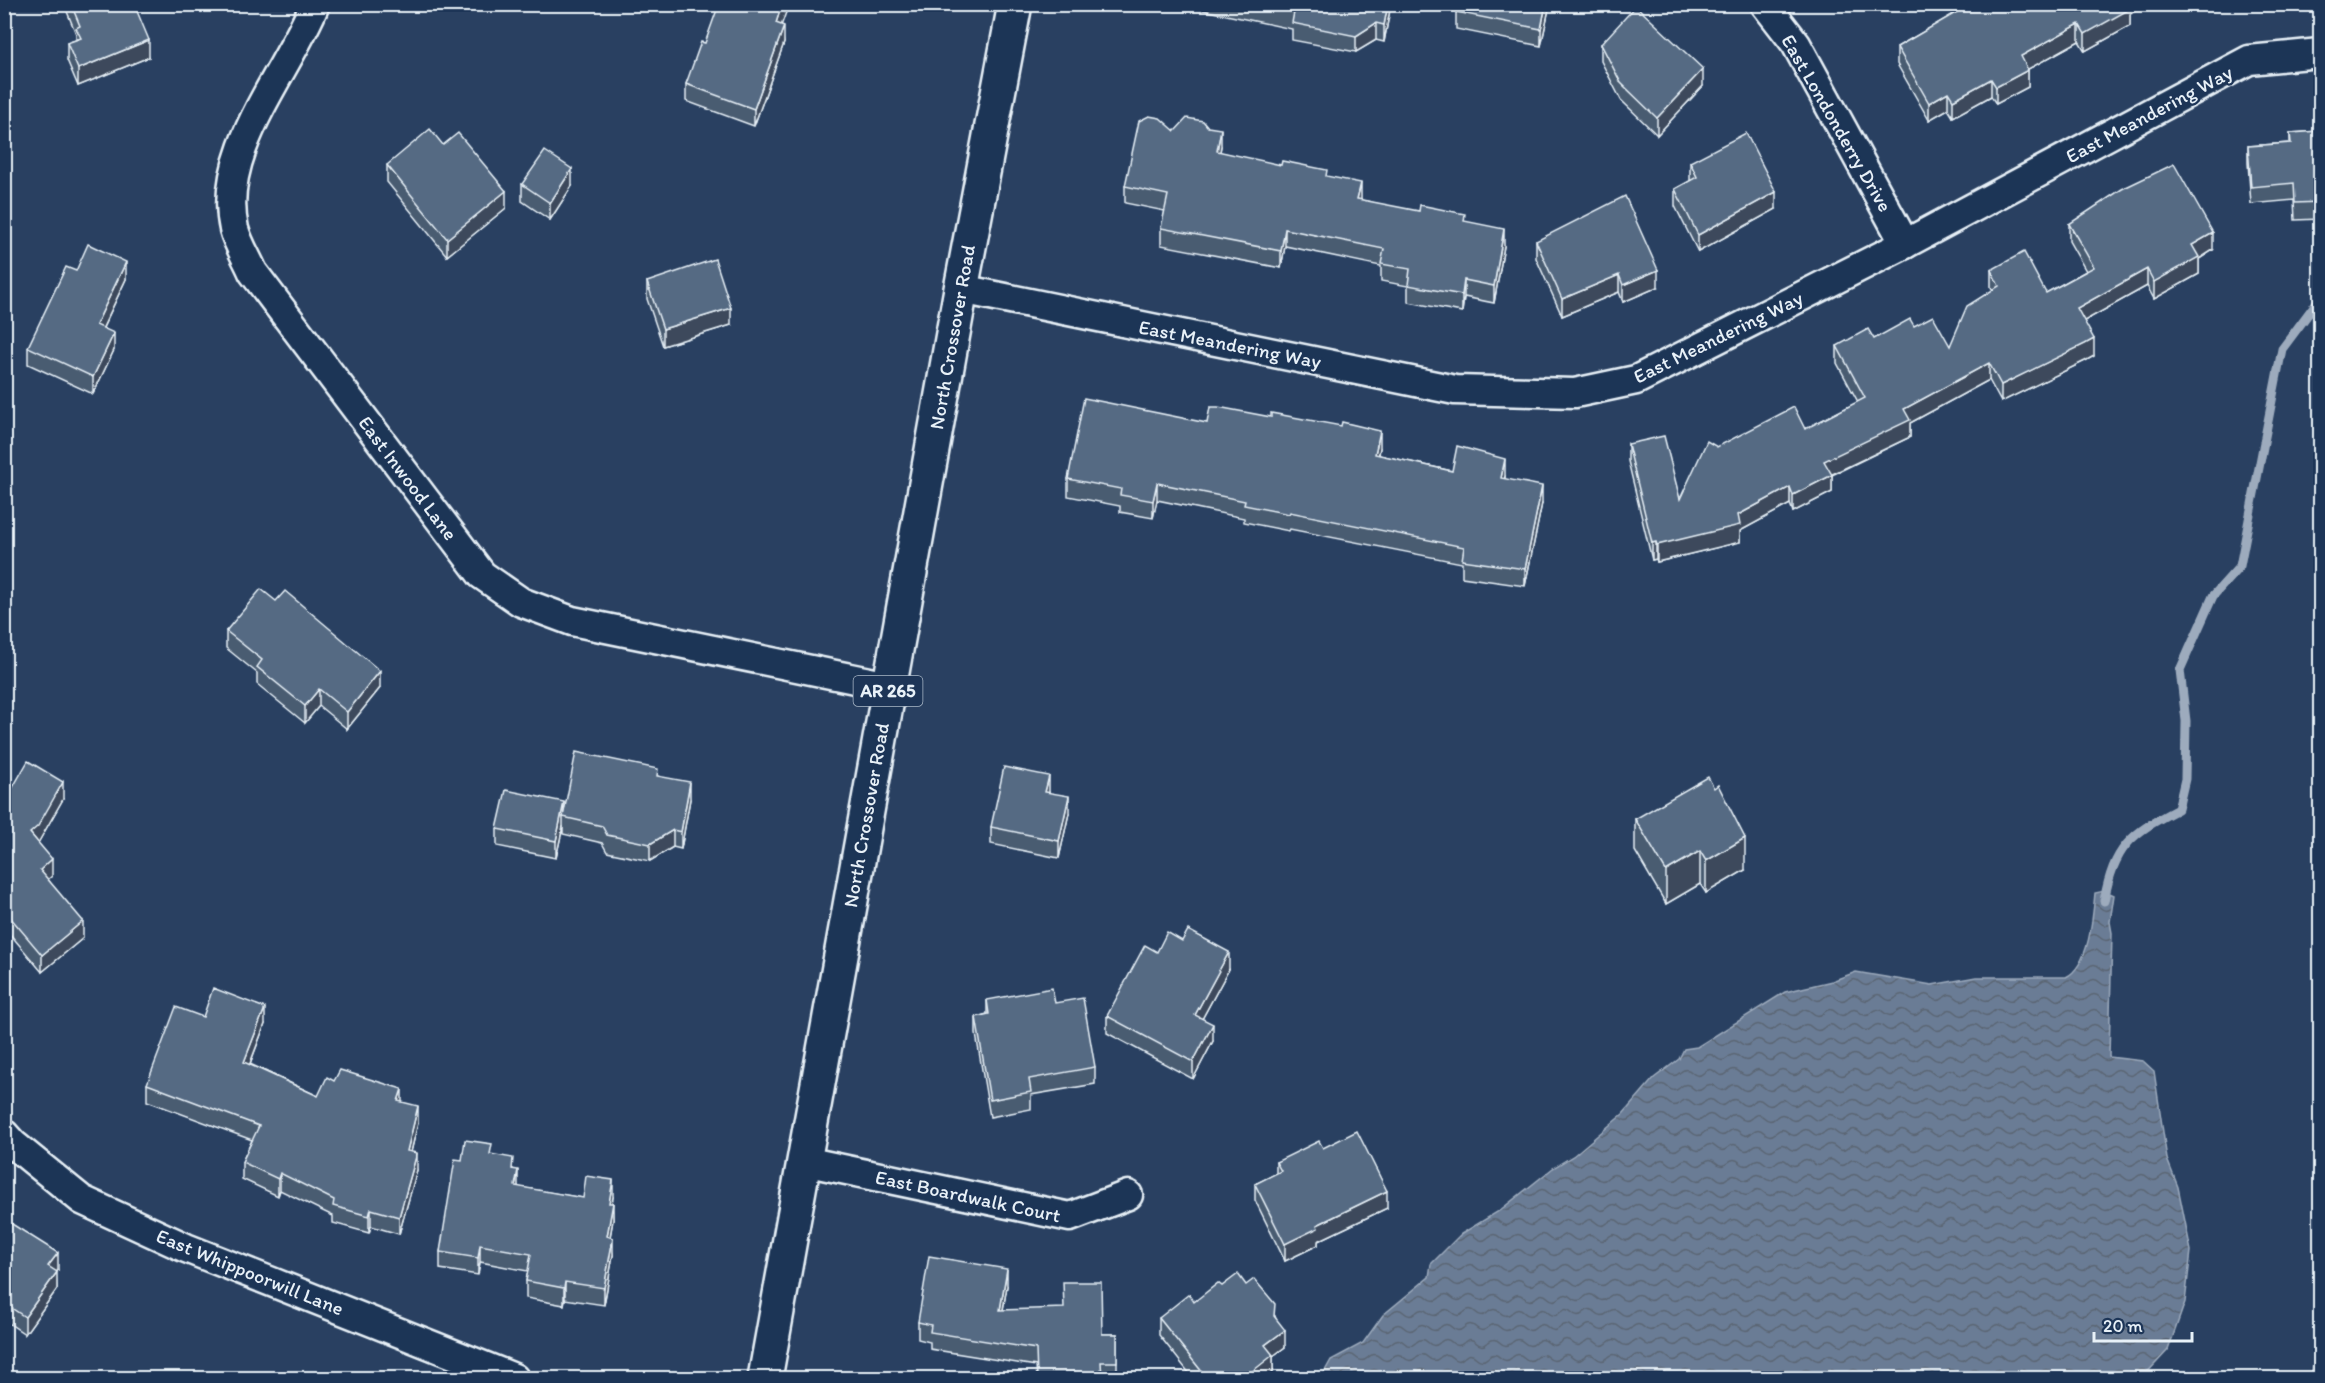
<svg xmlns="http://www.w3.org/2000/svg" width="2325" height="1383" viewBox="0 0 2325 1383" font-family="Itim,sans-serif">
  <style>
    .water { fill: url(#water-waves); stroke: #9dabbd; stroke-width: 1.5 }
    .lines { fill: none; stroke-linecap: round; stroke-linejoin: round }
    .stream { stroke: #9dabbd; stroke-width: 9 }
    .minor-casing { stroke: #e8f1f8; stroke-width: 33 }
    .primary-casing { stroke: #e8f1f8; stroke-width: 38 }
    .minor { stroke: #1d3557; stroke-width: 28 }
    .primary { stroke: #1d3557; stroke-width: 33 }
    .wall { fill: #495b71; stroke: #e8f1f8; stroke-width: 1.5 }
    .shaded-wall { fill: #3c4a5c; stroke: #e8f1f8; stroke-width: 1.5 }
    .building { fill: #556a83; stroke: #e8f1f8; stroke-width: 1.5 }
    .labels { text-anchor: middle; stroke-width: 4.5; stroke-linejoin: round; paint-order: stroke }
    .shield { fill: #1d3557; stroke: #abb9c8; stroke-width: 1.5 }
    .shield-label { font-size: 18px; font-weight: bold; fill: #e8f1f8 }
    .street-label { font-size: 20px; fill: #e8f1f8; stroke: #1d3557 }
  </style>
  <defs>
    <pattern id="water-waves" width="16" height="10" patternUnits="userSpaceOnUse" patternTransform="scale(1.5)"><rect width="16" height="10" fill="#6b7c95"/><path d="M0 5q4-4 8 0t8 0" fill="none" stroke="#5a6573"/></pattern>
  </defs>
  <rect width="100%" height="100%" fill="#294061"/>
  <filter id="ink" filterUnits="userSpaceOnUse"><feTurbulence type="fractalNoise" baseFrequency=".0167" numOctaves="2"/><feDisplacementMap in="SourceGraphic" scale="12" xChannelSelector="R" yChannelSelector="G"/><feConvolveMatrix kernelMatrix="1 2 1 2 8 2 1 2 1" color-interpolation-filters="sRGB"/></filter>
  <g filter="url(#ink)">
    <path class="water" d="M2105 891 2114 895 2110 922 2112 933 2109 1057 2143 1061 2154 1071 2167 1159 2178 1187 2191 1251 2185 1302 2168 1350 2142 1378H1321L1331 1360 1363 1343 1383 1315 1429 1277 1431 1264 1461 1234 1499 1211 1553 1168 1573 1156 1623 1114 1654 1078 1679 1059 1684 1049 1697 1047 1785 992 1832 981 1856 972 1932 985 1976 977H2066C2089 966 2093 917 2095 893Z"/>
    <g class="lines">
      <path class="stream" d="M2104 901C2114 847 2130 834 2178 809L2185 779 2186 721 2180 670 2213 596 2240 566 2282 349 2320 298"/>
      <g class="minor-casing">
        <g id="minor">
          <path d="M315 4C287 73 216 152 234 229 238 244 247 258 253 272L482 575 521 602 572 621 889 686"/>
          <polyline points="1765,4 1796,44 1905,244"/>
          <polyline points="961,289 1455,390 1575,393 1636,380 1905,244 2249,60 2320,53"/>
          <polyline points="4,1134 13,1144 82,1200 186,1248 514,1378"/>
          <polyline points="804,1161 1070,1217 1128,1195"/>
        </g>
      </g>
      <g class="primary-casing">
        <polyline id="primary" points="765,1378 961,289 1015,4"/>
      </g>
      <use href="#minor" class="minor"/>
      <use href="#primary" class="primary"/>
    </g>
    <g class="wall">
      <polygon points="64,4 127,4 149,57 78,86 67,60 67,43 76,40 76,34"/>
      <polygon points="1175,4 1391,4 1384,42 1376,40 1356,52 1292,40 1292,29"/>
      <polygon points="1458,4 1550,4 1541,46 1456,29 1456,12"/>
      <polygon points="1954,4 2146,4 2130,14 2130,26 2085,51 2079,41 2028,69 2028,87 1996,104 1991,96 1953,117 1948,109 1929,120 1897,64 1897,47 1954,14"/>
      <polygon points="781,25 784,43 754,126 686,101 686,84 705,43"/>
      <polygon points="1601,44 1703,86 1657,135 1621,100 1601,61"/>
      <polygon points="1175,131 1221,146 1220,152 1327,177 1361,200 1465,222 1504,246 1494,303 1464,297 1462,312 1408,302 1408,286 1381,281 1381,266 1285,246 1281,268 1161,245 1161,228 1165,211 1125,203 1125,186"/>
      <polygon points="2320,131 2320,219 2295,220 2294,200 2251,204 2248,163 2248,146 2290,143 2290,133"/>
      <polygon points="443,145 506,208 447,256 387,182 387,165"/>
      <polygon points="1690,162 1776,209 1698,252 1675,206 1675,189 1690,181"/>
      <polygon points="522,184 572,186 550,220 522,201"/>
      <polygon points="2069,224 2213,250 2199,259 2199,274 2154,299 2147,286 2084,321 2094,356 2085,361 2001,402 1989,380 1910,423 1910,437 1832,475 1832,492 1793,512 1790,504 1740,531 1740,542 1657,562 1656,559 1652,560 1628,461 1628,444 1680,499 1717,447 1805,429 1858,402 1837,363 1837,346 1874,339 1914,326 1950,346 1993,290 1991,287 1991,270 2046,293 2086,271 2069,241"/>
      <polygon points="1536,241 1658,287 1623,302 1619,292 1562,316 1536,258"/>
      <polygon points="76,271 126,279 103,328 114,350 93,394 28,364 28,347"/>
      <polygon points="647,282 731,325 663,346 647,299"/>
      <polygon points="1207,423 1380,448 1379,455 1452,471 1505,476 1505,479 1542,503 1525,586 1462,577 1462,563 1290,529 1289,531 1244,522 1244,518 1157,500 1153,518 1120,512 1120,506 1068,496 1068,479"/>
      <polygon points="226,631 380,688 347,729 319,706 305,723 257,684 257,673 226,648"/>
      <polygon points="658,776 690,799 681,849 673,847 650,861 607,852 602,843 563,834 563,826 556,858 497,846 497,829 564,810"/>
      <polygon points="1049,792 1069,813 1059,858 991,844 991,827"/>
      <polygon points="63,799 38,843 52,876 48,879 83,938 42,972 4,927 4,803"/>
      <polygon points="1635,819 1745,870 1706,893 1700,884 1666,904 1635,851"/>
      <polygon points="1157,952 1229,969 1202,1019 1213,1041 1193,1079 1107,1033 1107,1016"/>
      <polygon points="987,1000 1055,1003 1095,1067 1095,1084 1031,1095 1031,1109 990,1117 976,1034 976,1017 987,1014"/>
      <polygon points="203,1017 265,1024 250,1064 318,1096 334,1081 402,1102 418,1123 411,1152 417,1170 399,1234 371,1226 369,1233 333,1223 333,1216 280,1190 278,1196 242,1179 242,1162 252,1140 147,1101 147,1084"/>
      <polygon points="1323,1148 1387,1208 1318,1241 1318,1245 1285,1261 1255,1200 1255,1184 1276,1174 1276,1162"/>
      <polygon points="492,1155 513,1169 518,1187 583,1198 613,1197 612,1203 613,1220 610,1237 613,1255 604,1305 565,1299 564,1305 526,1298 526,1281 528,1271 480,1262 478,1275 440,1269 440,1252 462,1160"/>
      <polygon points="4,1219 58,1270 56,1272 57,1289 25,1334 4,1320"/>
      <polygon points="2320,1274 2320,1323 2315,1321 2315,1304"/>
      <polygon points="1246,1285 1275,1316 1285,1347 1273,1356 1273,1372 1265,1378 1193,1378 1159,1335 1159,1318 1194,1302 1222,1286"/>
      <polygon points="1007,1286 1003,1310 1102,1334 1117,1334 1117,1378 1037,1378 1036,1366 930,1349 930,1342 918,1339 918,1322"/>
    </g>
    <g class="shaded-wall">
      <polygon points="782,4 789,4 776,40 776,23"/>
      <polygon points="1388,4 1391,4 1384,42 1384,25"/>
      <polygon points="1546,4 1550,4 1541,46 1541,29"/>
      <polygon points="2124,4 2146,4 2130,14 2130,26 2085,51 2085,34"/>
      <polygon points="1376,23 1376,40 1356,52 1356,36"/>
      <polygon points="2079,24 2079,41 2021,73 2021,56"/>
      <polygon points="784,26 784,43 754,126 754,109"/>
      <polygon points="149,40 149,57 78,86 78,69"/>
      <polygon points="1703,69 1703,86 1657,135 1657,118"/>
      <polygon points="2028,70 2028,87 1996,104 1996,87"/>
      <polygon points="1991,79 1991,96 1953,117 1953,100"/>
      <polygon points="1948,92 1948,109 1929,120 1929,103"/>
      <polygon points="1221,129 1221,146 1217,168 1217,151"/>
      <polygon points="572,169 572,186 550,220 550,203"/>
      <polygon points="1361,183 1361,200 1357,199"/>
      <polygon points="506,191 506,208 447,256 447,239"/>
      <polygon points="1776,192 1776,209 1698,252 1698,235"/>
      <polygon points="1285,229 1285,246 1281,268 1281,251"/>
      <polygon points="1504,229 1504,246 1494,303 1494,286"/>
      <polygon points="2213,233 2213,250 2199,259 2199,274 2154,299 2154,282 2192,245"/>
      <polygon points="126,262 126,279 96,342 96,325"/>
      <polygon points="2147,269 2147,286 2077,325 2077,308"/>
      <polygon points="1658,270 1658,287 1623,302 1623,285"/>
      <polygon points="1619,275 1619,292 1562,316 1562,299"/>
      <polygon points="1464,280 1464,297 1462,312 1462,295"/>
      <polygon points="731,308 731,325 663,346 663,329"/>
      <polygon points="114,333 114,350 93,394 93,377"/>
      <polygon points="2094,339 2094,356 2085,361 2001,402 2001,385"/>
      <polygon points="1989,363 1989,380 1910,423 1910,437 1824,478 1824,461 1904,409"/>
      <polygon points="1380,431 1380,448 1375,471 1375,454"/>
      <polygon points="1505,459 1505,476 1501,495 1501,478"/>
      <polygon points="1832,475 1832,492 1793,512 1793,495"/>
      <polygon points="1157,483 1157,500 1153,518 1153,501"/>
      <polygon points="1542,486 1542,503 1525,586 1525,569"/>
      <polygon points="1790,487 1790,504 1740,531 1740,542 1657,562 1657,545 1738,515"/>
      <polygon points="1656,542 1656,559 1652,560 1652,543"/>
      <polygon points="380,671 380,688 347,729 347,712"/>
      <polygon points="319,689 319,706 305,723 305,706"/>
      <polygon points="1049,776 1049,793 1045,792"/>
      <polygon points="63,782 63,799 38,843 30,833"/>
      <polygon points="690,782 690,799 681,849 681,832"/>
      <polygon points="1069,796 1069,813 1059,858 1059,841"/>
      <polygon points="564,802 564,817 563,817 563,826 556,858 556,841"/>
      <polygon points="673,830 673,847 650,861 650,844"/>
      <polygon points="1745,838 1745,870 1706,893 1706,861"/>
      <polygon points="1700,851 1700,884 1666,904 1666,871"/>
      <polygon points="52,859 52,876 40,886 40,870"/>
      <polygon points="83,921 83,938 42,972 42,955"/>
      <polygon points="1229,952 1229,969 1195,1032 1195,1015"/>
      <polygon points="265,1008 265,1024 244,1079 244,1062"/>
      <polygon points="1213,1024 1213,1041 1193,1079 1193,1062"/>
      <polygon points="402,1089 402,1106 398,1101"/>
      <polygon points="418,1106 418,1123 407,1168 407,1151"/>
      <polygon points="417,1153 417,1170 399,1234 399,1217"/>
      <polygon points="518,1170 518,1187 515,1186"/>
      <polygon points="280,1173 280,1190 278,1196 278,1179"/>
      <polygon points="613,1180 613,1197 609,1220 609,1203"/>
      <polygon points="1387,1191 1387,1208 1318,1241 1318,1245 1285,1261 1285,1244 1317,1225"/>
      <polygon points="613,1203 613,1220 607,1253 607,1236"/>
      <polygon points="371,1209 371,1226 369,1233 369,1216"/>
      <polygon points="613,1238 613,1255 604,1305 604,1288"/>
      <polygon points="480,1245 480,1262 478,1275 478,1258"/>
      <polygon points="58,1253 58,1270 48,1283 48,1266"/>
      <polygon points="1007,1269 1007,1286 1000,1327 1000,1310"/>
      <polygon points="57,1272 57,1289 25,1334 25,1317"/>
      <polygon points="565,1282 565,1299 564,1305 564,1288"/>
      <polygon points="1285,1330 1285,1347 1273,1356 1273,1372 1265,1378 1244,1378 1265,1345"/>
    </g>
    <g class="building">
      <polygon points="71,4 127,4 128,7 134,4 149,40 78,69 67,43 81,38 76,28 80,26"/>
      <polygon points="719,4 782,4 776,23 784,26 754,109 686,84 701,42 705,43"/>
      <polygon points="1256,4 1388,4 1384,25 1376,23 1356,36 1292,23 1294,12"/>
      <polygon points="1458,4 1546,4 1541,29 1456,12"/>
      <polygon points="1956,4 2127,4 2130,9 2085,34 2079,24 2021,56 2028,70 1996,87 1991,79 1953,100 1948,92 1929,103 1897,47 1959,11"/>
      <polygon points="1636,6 1703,69 1657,118 1621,83 1601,44"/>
      <polygon points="1149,116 1160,118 1175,131 1187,118 1203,121 1208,127 1221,129 1217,151 1281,165 1282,161 1327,170 1326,176 1361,183 1357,199 1419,211 1420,205 1465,214 1464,221 1504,229 1494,286 1464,280 1462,295 1408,285 1410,269 1381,264 1384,249 1285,229 1281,251 1161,228 1168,195 1125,186 1139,121"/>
      <polygon points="430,129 443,145 458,133 506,191 447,239 387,165"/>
      <polygon points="2320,131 2320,202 2295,203 2294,183 2251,187 2248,146 2291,143 2290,133"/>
      <polygon points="1746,133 1776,192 1698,235 1675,189 1697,177 1690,162"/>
      <polygon points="545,151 572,169 550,203 522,184"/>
      <polygon points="2174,164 2213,233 2192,245 2199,257 2154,282 2147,269 2077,308 2094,339 2085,344 2001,385 1989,363 1904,409 1910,420 1824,461 1832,475 1793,495 1790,487 1738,515 1740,525 1657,545 1656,542 1652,543 1628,444 1664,436 1680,499 1707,441 1717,447 1794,407 1805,429 1865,398 1837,346 1868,329 1874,339 1910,319 1914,326 1933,316 1950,346 1967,306 1999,286 1991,270 2024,252 2046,293 2094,267 2069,224 2122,189"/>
      <polygon points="1625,196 1658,270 1623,285 1619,275 1562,299 1536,241"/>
      <polygon points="88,244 126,262 96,325 114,333 93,377 28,347 66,267 76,271"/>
      <polygon points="715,259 731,308 663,329 647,282"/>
      <polygon points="1084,398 1207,423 1210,407 1218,407 1271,417 1271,413 1341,426 1342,422 1380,431 1375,454 1452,471 1457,446 1505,459 1501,478 1542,486 1525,569 1462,560 1464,547 1290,512 1289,514 1244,505 1245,501 1157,483 1153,501 1120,495 1121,489 1068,479"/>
      <polygon points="261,589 276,601 285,591 380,671 347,712 319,689 305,706 257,667 262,660 226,631"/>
      <polygon points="576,752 658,769 657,776 690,782 681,832 673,830 650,844 607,835 602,826 563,817"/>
      <polygon points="28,761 63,782 38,826 30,833 52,859 40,870 83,921 42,955 4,910 4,803"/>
      <polygon points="1004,767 1049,776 1045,792 1069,796 1059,841 991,827"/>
      <polygon points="1708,777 1714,788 1718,785 1745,838 1706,861 1700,851 1666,871 1635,819"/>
      <polygon points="506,790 564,802 556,841 497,829"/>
      <polygon points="1188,930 1229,952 1195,1015 1213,1024 1193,1062 1107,1016 1145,945 1157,952 1167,932 1182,941"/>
      <polygon points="213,988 265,1008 244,1062 318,1096 327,1077 334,1081 340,1070 402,1089 398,1101 418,1106 407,1151 417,1153 399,1217 371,1209 369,1216 333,1206 334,1200 280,1173 278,1179 242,1162 259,1126 147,1084 176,1007 203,1017"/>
      <polygon points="1052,988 1055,1003 1083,998 1095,1067 1029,1079 1031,1092 990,1100 976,1017 989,1014 987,1000"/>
      <polygon points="1357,1131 1387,1191 1317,1225 1318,1228 1285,1244 1255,1184 1281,1171 1276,1162 1319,1141 1323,1148"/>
      <polygon points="465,1140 492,1144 490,1154 513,1158 512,1169 518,1170 515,1186 583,1198 586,1176 613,1180 609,1203 613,1203 607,1236 613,1238 604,1288 565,1282 564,1288 526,1281 531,1254 480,1245 478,1258 440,1252 455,1159 462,1160"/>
      <polygon points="4,1219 58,1253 48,1266 57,1272 25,1317 4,1303"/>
      <polygon points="929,1256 1007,1269 1000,1310 1064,1308 1063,1282 1101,1282 1102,1334 1117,1334 1117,1362 1101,1362 1102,1378 1037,1378 1036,1349 930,1332 931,1325 918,1322"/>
      <polygon points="1238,1274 1246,1285 1254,1279 1275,1304 1274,1316 1285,1330 1265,1345 1273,1355 1244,1378 1211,1378 1210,1377 1207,1378 1159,1318 1189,1294 1194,1302 1218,1283 1222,1286"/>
      <polygon points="2320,1274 2320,1306 2315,1304"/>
      <polygon points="2320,1330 2320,1378 2311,1378"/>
    </g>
  </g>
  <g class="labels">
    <rect class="shield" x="853.5" y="676" width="69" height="30" rx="4.5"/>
    <g class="shield-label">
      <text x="888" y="697">AR 265</text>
    </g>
    <g class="street-label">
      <text transform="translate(2149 114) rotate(-28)" y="7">East Meandering Way</text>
      <text transform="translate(1837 123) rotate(60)" y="7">East Londonderry Drive</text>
      <text transform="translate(952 337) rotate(-80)" y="7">North Crossover Road</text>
      <text transform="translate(1718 337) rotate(-26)" y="7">East Meandering Way</text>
      <text transform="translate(1230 344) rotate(11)" y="7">East Meandering Way</text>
      <text transform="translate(408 478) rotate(53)" y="7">East Inwood Lane</text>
      <text transform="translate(866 815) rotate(-80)" y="7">North Crossover Road</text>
      <text transform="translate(968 1196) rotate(12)" y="7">East Boardwalk Court</text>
      <text transform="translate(250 1272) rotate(22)" y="7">East Whippoorwill Lane</text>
    </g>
  </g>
  <rect width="2325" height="1383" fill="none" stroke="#1d3557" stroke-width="24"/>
  <rect x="12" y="12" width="2301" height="1359" fill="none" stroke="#e8f1f8" stroke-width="2" filter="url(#ink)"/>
  <path d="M2094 1332v9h98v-9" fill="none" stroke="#e8f1f8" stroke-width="3"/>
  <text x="2103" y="1332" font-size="18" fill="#e8f1f8" stroke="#1d3557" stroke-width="4.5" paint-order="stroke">20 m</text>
</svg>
